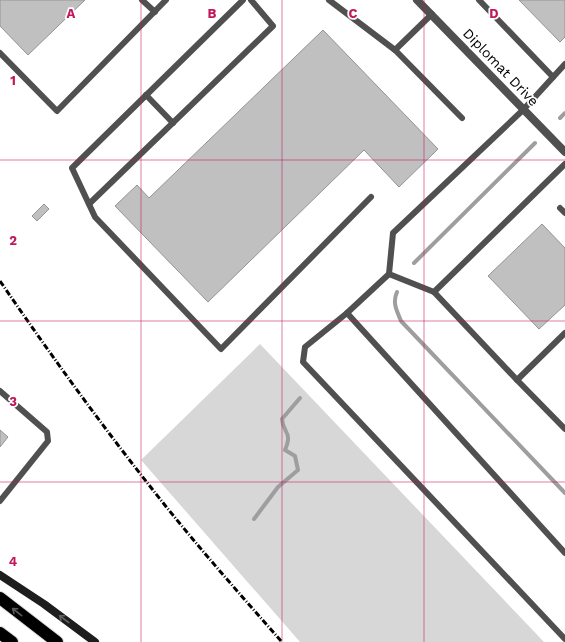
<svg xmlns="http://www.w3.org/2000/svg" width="565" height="642" viewBox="0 0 565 642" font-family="'Work Sans',sans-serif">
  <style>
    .green { fill: #d7d7d7 }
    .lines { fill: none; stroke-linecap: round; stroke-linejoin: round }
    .stream { stroke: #9e9e9e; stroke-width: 4 }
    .building { fill: #c0c0c0; stroke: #949494 }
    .motorway-casing { stroke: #dbdbdb; stroke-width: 14 }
    .service { stroke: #505050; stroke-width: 6 }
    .minor { stroke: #505050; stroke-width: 8 }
    .secondary { stroke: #1d1d1d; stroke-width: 8 }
    .motorway { stroke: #000; stroke-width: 12 }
    .rail { stroke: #000; stroke-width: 3; stroke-dasharray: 6 2 1 2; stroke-linecap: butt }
    .oneway { stroke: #595959 }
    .oneway2 { stroke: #616161 }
    .grid { fill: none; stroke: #c2185b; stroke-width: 1; stroke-opacity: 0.55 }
    .labels { text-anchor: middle; stroke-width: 3.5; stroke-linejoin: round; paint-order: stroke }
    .street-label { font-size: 14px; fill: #000; stroke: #fff }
    .grid-label { font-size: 13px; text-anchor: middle; font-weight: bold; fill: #c2185b; stroke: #fff; stroke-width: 3.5; stroke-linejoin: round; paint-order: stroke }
  </style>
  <rect width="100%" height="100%" fill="#fff"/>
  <polygon class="green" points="260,344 544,642 300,642 141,460"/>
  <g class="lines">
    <g class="stream">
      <polyline points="560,118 565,113"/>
      <polyline points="414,263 535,143"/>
      <path d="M397 292C392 303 397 311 401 321L565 493"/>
      <path d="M254 519 278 487 298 470 295 456 285 450C293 431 283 434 282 419L300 398"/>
    </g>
  </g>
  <g class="building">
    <polygon points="0,0 85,0 28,55 0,26"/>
    <polygon points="519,0 565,0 565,37 560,42"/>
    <polygon points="323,30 438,149 399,187 364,150 208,302 115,206 137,185 149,198"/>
    <polygon points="44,204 49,209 37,221 32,216"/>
    <polygon points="542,224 565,248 565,305 539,329 488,276"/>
    <polygon points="0,430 8,437 0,447"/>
  </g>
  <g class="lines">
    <g class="motorway-casing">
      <g id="motorway">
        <polyline points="0,598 57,642"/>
        <polyline points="0,633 12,642"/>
      </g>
    </g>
    <g class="service">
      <polyline points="142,0 155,12"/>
      <polyline points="243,0 72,168 95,217 221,349 371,197"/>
      <polyline points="329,0 395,50 432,14"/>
      <polyline points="479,0 553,77"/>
      <polyline points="395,50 462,118"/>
      <polyline points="0,53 57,111 166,0"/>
      <polyline points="565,64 523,110 393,233 389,274 434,292 565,164"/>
      <polyline points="146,95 173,123"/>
      <polyline points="89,204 273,26 251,0"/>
      <polyline points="560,208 565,213"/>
      <polyline points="389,274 347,313 305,347 303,362 565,639"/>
      <polyline points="434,292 517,380 565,333"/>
      <polyline points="347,313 565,553"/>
      <polyline points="517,380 565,429"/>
      <polyline points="0,391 47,432 48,441 0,501"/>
    </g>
    <polyline class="minor" points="417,0 565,152"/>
    <polyline class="secondary" points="0,575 44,604 95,642"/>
    <use href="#motorway" class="motorway"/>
    <path class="rail" d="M0 281C48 351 97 419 149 485 191 539 237 591 282 642"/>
  </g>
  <defs><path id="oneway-shaft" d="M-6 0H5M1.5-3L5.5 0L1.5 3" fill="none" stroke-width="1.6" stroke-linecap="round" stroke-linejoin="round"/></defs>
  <use class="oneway" href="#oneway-shaft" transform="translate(17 612) rotate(-142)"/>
  <use class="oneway2" href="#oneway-shaft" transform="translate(64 619) rotate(-143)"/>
  <path class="grid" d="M141 0V642M282 0V642M424 0V642M0 160H565M0 321H565M0 482H565"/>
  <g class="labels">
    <g class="street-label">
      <text transform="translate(501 67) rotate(46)" y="5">Diplomat Drive</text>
    </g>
  </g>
  <g class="grid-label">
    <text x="71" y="18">A</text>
    <text x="212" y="18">B</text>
    <text x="353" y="18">C</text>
    <text x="494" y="18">D</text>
    <text x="13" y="85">1</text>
    <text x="13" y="245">2</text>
    <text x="13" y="406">3</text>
    <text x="13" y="566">4</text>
  </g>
</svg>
